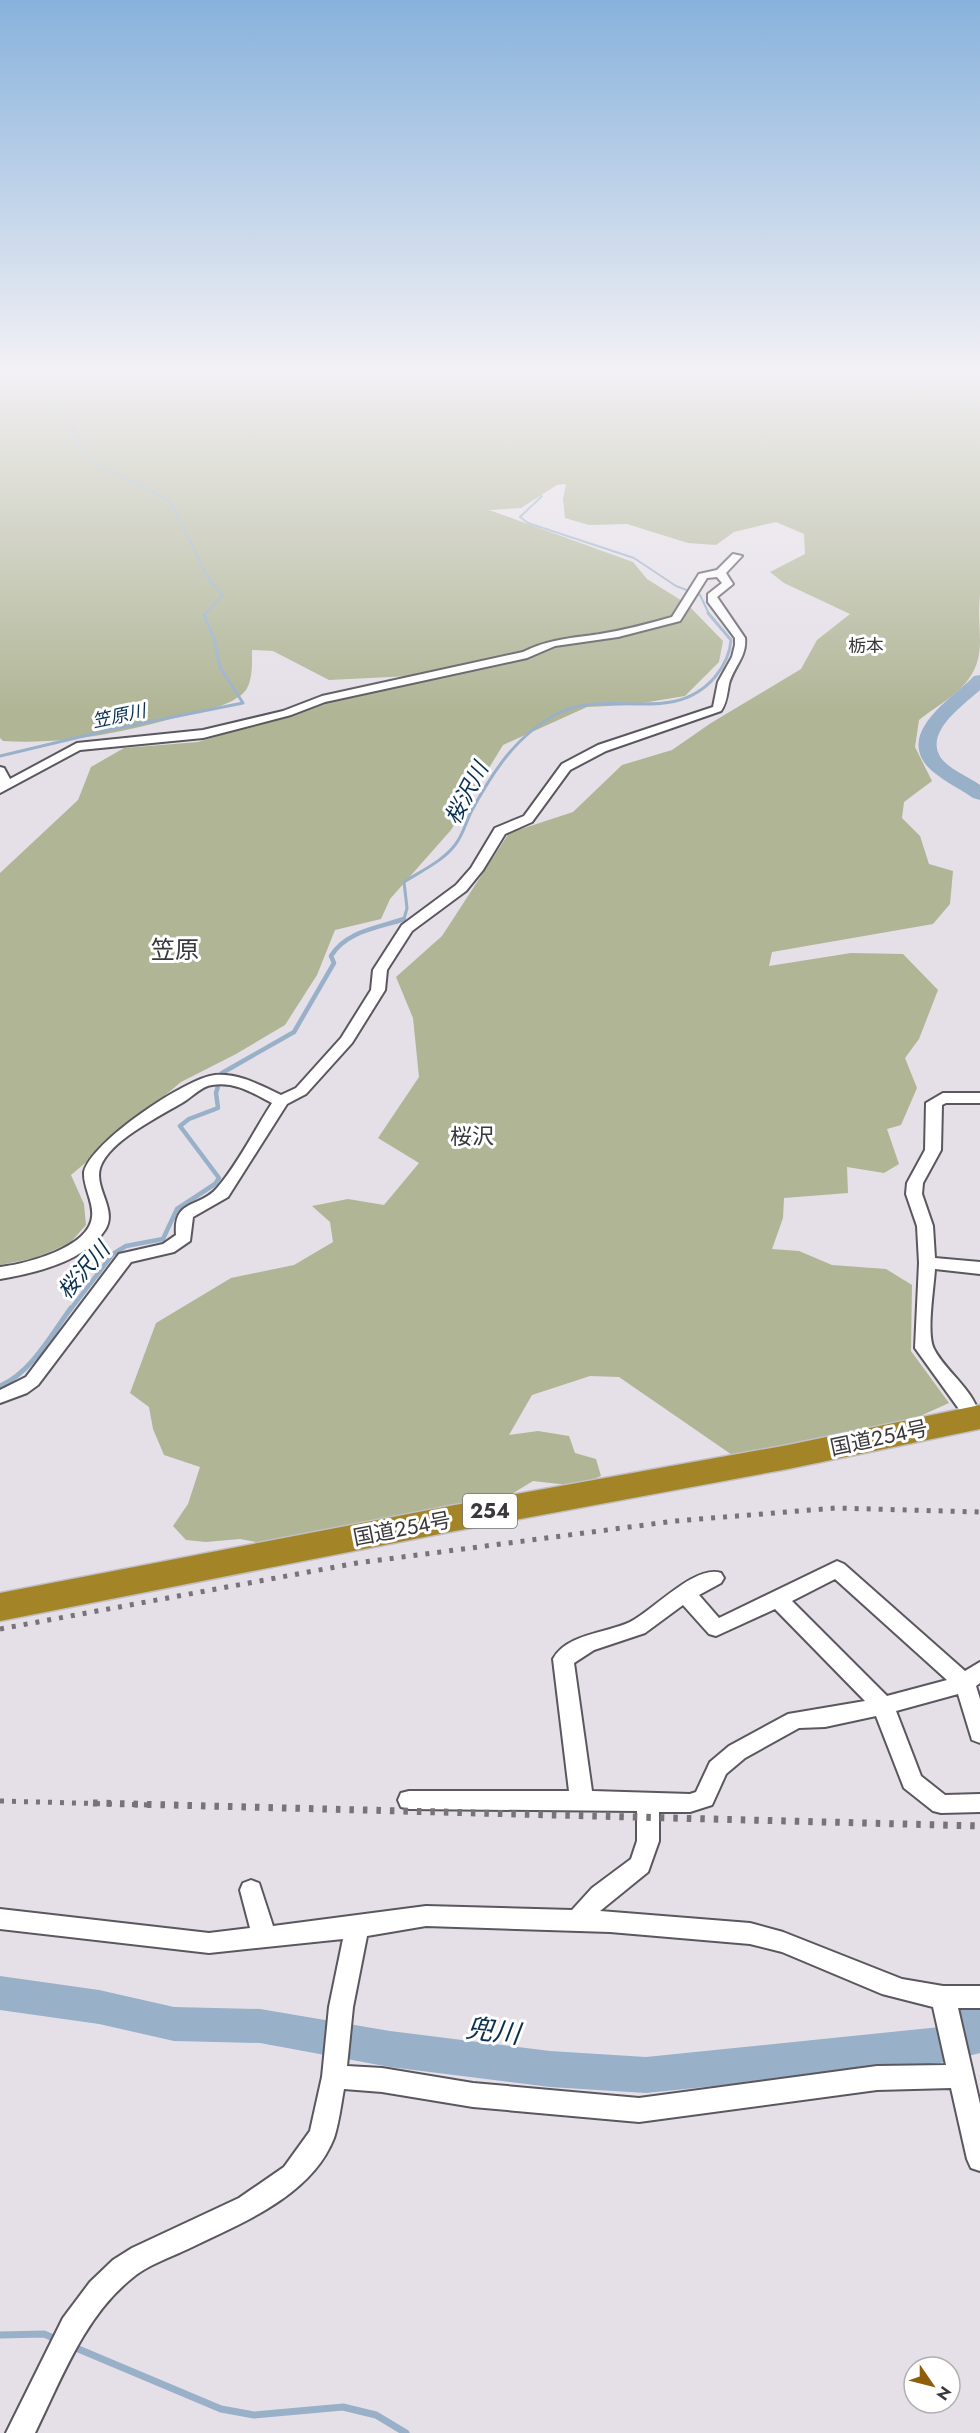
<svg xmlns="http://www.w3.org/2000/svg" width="980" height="2433" viewBox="0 0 980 2433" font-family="Jost,'Noto Sans JP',sans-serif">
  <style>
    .forest { fill: #b0b595 }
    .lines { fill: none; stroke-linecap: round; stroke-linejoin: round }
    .stream-far4 { stroke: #99b0c9; stroke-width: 2 }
    .stream-far3 { stroke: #99b0c9; stroke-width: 3 }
    .stream-far2 { stroke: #99b0c9; stroke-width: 4.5 }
    .stream-far1 { stroke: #99b0c9; stroke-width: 5 }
    .stream { stroke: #99b0c9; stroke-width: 7 }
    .river { fill: #99b0c9; fill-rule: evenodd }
    .street-casing { stroke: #5b575e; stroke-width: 4 }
    .highway-casing { stroke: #c0bfc1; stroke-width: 3 }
    .street { fill: #fff; fill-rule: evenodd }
    .highway { fill: #a38427; fill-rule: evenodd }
    .rail-far1 { stroke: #777379; stroke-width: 5; stroke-dasharray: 4 8; stroke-linecap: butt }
    .rail { stroke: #777379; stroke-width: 7; stroke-dasharray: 4.5 9; stroke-linecap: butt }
    .labels { text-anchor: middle; stroke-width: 6; stroke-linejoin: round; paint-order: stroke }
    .far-neighbourhood-label { font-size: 18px; fill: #3b383c; stroke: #fff }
    .far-water-label { font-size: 18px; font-style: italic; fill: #082f50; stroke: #fff }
    .shield { fill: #fff; stroke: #767476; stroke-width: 1.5 }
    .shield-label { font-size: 20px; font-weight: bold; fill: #3b383c }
    .street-label { font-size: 21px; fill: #3b383c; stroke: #fff }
    .water-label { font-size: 22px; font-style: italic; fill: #082f50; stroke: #fff }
    .neighbourhood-label { font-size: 22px; fill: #3b383c; stroke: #fff }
    .quarter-label { font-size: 24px; fill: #3b383c; stroke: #fff }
    .near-water-label { font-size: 27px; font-style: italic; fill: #082f50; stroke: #fff }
  </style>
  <rect width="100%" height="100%" fill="#e5dfe8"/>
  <path class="forest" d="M0 372H980V595C978 612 980 626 980 642 980 685 948 697 919 720L915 747 932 781 904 802 902 818 920 836 929 864 953 871 950 904 933 924 772 952 769 966 851 953 903 954 938 990 919 1039 905 1058 917 1088 901 1125 887 1129 899 1164 884 1173 847 1167 848 1193 784 1198 783 1218 772 1249 799 1251 832 1265 886 1269 912 1285 911 1351 949 1403 918 1417 797 1442 738 1459 619 1377 590 1376 532 1395 509 1435 538 1431 569 1436 575 1453 596 1459 601 1476 577 1486 533 1481 500 1501 395 1516 266 1544 240 1539 206 1542 186 1540 173 1526 188 1504 200 1467 164 1455 153 1429 149 1407 130 1393 156 1323 231 1278 294 1265 333 1242 330 1222 312 1206 348 1199 384 1205 419 1163 378 1138 419 1077 413 1018 396 977 442 936 509 833 573 812 622 765 672 750 711 723 801 669 817 640 850 614 784 583 770 572 805 554 804 534 776 522 734 532 716 545 688 543 627 524 589 525 565 518 563 499 566 484 557 485 521 508 489 510 633 562 647 579 687 604 723 641 719 662 685 696 630 705 587 707 503 745 451 830 390 899 381 919 335 930 317 975 285 1025 236 1054 181 1082 71 1175 84 1204 86 1225 70 1243 35 1258 0 1265V873L78 800 91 767 124 748 198 742 411 676 329 680 273 651 252 650C252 661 253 680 246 690 234 705 209 709 192 713 130 731 68 745 3 741L0 738Z"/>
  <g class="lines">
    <g class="stream-far4">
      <polyline points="893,372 893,375 980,406"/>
      <polyline points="37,378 48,404 70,422 77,444 98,466 151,490 171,503 209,580 223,595 205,614"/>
      <polyline points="542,496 520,517 528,523 634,558 676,586 700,595 709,614"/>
    </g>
    <g class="stream-far3">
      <polyline points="0,756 113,729 243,703 220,667 214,639 204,615 206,613"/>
      <path d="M400 921 404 919 407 908 404 882C421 871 443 861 455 845 463 835 466 822 471 812 492 773 516 735 557 714 610 687 672 727 715 677 724 666 730 654 731 640L708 613"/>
    </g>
    <path class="stream-far2" d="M70 1310 113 1254 126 1246 163 1239 177 1209 215 1184 219 1178 180 1126 189 1119 218 1108 216 1093 222 1073 294 1032 334 963 331 956C346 931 378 928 404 919"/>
    <path class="stream-far1" d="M0 1386C31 1373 51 1335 71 1308"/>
    <g class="stream">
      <polyline points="0,2335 44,2334 58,2340"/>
      <polyline points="76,2348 221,2409 254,2415 343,2407 376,2415 406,2433"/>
    </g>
    <g class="river">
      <path d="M980 675V690C965 704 923 732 941 758 949 769 969 777 980 785V800L973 798C959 788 939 779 927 766 897 731 954 697 974 676Z"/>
      <path d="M0 1976 99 1990 174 2007 260 2009 390 2031 550 2051 646 2057 940 2027 959 2023C958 2006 964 1997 980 1991V2053L940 2063 646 2093 550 2087 390 2067 260 2043 174 2041 99 2024 0 2010Z"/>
    </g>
    <g class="street-casing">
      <g id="street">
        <path d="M733 554 742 556 726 573 733 584 717 597 745 638C747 657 734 666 729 684 727 694 727 702 721 711L606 751 570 770 532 822 505 834 483 870 466 891 412 931 387 970 385 990 352 1043 306 1094 287 1104 228 1197 193 1217 190 1241 174 1252 131 1262 38 1385 27 1393 0 1403V1390L26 1377 119 1254 163 1244 176 1235C173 1198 199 1209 217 1188 238 1164 255 1129 272 1103 253 1093 234 1081 212 1085 202 1086 193 1096 185 1101 161 1116 109 1140 100 1168 94 1189 118 1210 105 1230 84 1262 35 1273 0 1279V1267C25 1264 89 1248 92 1217 94 1202 83 1187 84 1172 91 1142 186 1078 215 1075 239 1073 260 1085 281 1095L296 1088 341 1038 371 990 373 970 402 925 456 885 471 868 495 828 524 816 562 764 598 745 713 707 718 682 732 657 735 645V638L708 602V594L722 583 717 577 707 578 680 621 618 637 555 646 527 658 325 702 291 715 203 738 80 750 0 793V767L4 768 10 779 77 743 203 730 283 711 322 696 523 652C548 639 573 638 600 634 624 630 648 624 672 617L699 574 717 570Z"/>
        <path d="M943 1093H980V1103H946L942 1105 941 1150 923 1183 922 1194 933 1226 935 1258 980 1262V1274L935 1269C934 1288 926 1334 934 1349 947 1374 980 1394 980 1423H969L915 1348 919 1263 917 1226 906 1194 907 1183 925 1150 926 1103Z"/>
        <path d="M837 1561 844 1564 965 1671 980 1662V1683L976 1686 980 1699V1743L972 1740 958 1694 896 1711 921 1776 945 1795 980 1794V1812L941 1813 933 1811 904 1788 876 1716 825 1727 799 1728 745 1758 726 1774 712 1805 690 1812H659V1841L648 1872 600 1911 750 1923 783 1932 902 1979 943 1986H980V2008H958L980 2104V2171L971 2168 967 2159 951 2088 877 2090 639 2122 473 2107 382 2092 344 2089C341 2105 339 2123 334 2138 311 2197 239 2224 188 2249 169 2258 147 2265 131 2279 84 2317 61 2380 35 2433H6L63 2318 90 2282 113 2260 132 2248 239 2198 284 2167 310 2131 322 2077 329 2007 343 1939 209 1953 0 1929V1909L209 1933 250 1928 240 1890 243 1883 251 1880 259 1883 273 1926 426 1906 572 1910 592 1888 631 1859 637 1841V1811L409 1809 401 1807 398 1800 401 1793 409 1791H569L553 1659C566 1634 607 1633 630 1622 653 1611 695 1564 721 1573L724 1578 721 1583 699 1595 719 1618ZM835 1579 947 1680 887 1696 792 1601ZM683 1605 709 1634 716 1636 775 1609 865 1701 788 1714 729 1746 710 1762 696 1792 690 1794 592 1791 574 1663 594 1650 645 1633ZM426 1926 610 1932 750 1944 782 1952 882 1994 933 2007 946 2065 877 2066 639 2098 473 2083 382 2068 347 2066 353 2007 367 1936Z"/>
      </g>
    </g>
    <g class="highway-casing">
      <polygon id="highway" points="980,1405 980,1429 788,1469 455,1531 0,1621 0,1593 455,1505 788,1445"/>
    </g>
    <use href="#street" class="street"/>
    <use href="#highway" class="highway"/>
    <g class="rail-far1">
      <polyline points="0,1629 357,1563 675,1521 836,1508 980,1512"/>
      <polyline points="0,1801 152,1805"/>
    </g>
    <polyline class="rail" points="93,1803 980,1826"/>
  </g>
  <linearGradient id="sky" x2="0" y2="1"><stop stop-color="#88b2dc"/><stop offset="0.52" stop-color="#f3f1f5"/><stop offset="1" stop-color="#f3f1f5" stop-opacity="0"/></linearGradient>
  <rect width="980" height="713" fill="url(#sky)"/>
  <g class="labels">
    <g class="far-neighbourhood-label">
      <text x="866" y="652">栃本</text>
    </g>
    <g class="far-water-label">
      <text transform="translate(119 716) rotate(-12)" y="6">笠原川</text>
    </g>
    <rect class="shield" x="463" y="1494" width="54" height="34" rx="4.5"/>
    <g class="shield-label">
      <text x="490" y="1518">254</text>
    </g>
    <g class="street-label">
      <text transform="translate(879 1438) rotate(-12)" y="7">国道254号</text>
      <text transform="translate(402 1529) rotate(-11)" y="7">国道254号</text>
    </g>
    <g class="water-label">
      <text transform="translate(466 793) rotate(-62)" y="8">桜沢川</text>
      <text transform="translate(83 1270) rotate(-49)" y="8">桜沢川</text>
    </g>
    <g class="neighbourhood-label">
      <text x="472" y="1144">桜沢</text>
    </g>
    <g class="quarter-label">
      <text x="175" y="958">笠原</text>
    </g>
    <g class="near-water-label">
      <text transform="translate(493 2031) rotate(7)" y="9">兜川</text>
    </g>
  </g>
  <g transform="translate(932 2385) rotate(125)"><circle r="28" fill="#ffffff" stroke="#b1afb1" stroke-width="1.5"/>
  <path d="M0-4.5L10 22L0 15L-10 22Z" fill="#8f5e0a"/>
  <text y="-9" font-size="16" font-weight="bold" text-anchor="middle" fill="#3b383c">N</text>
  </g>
</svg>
